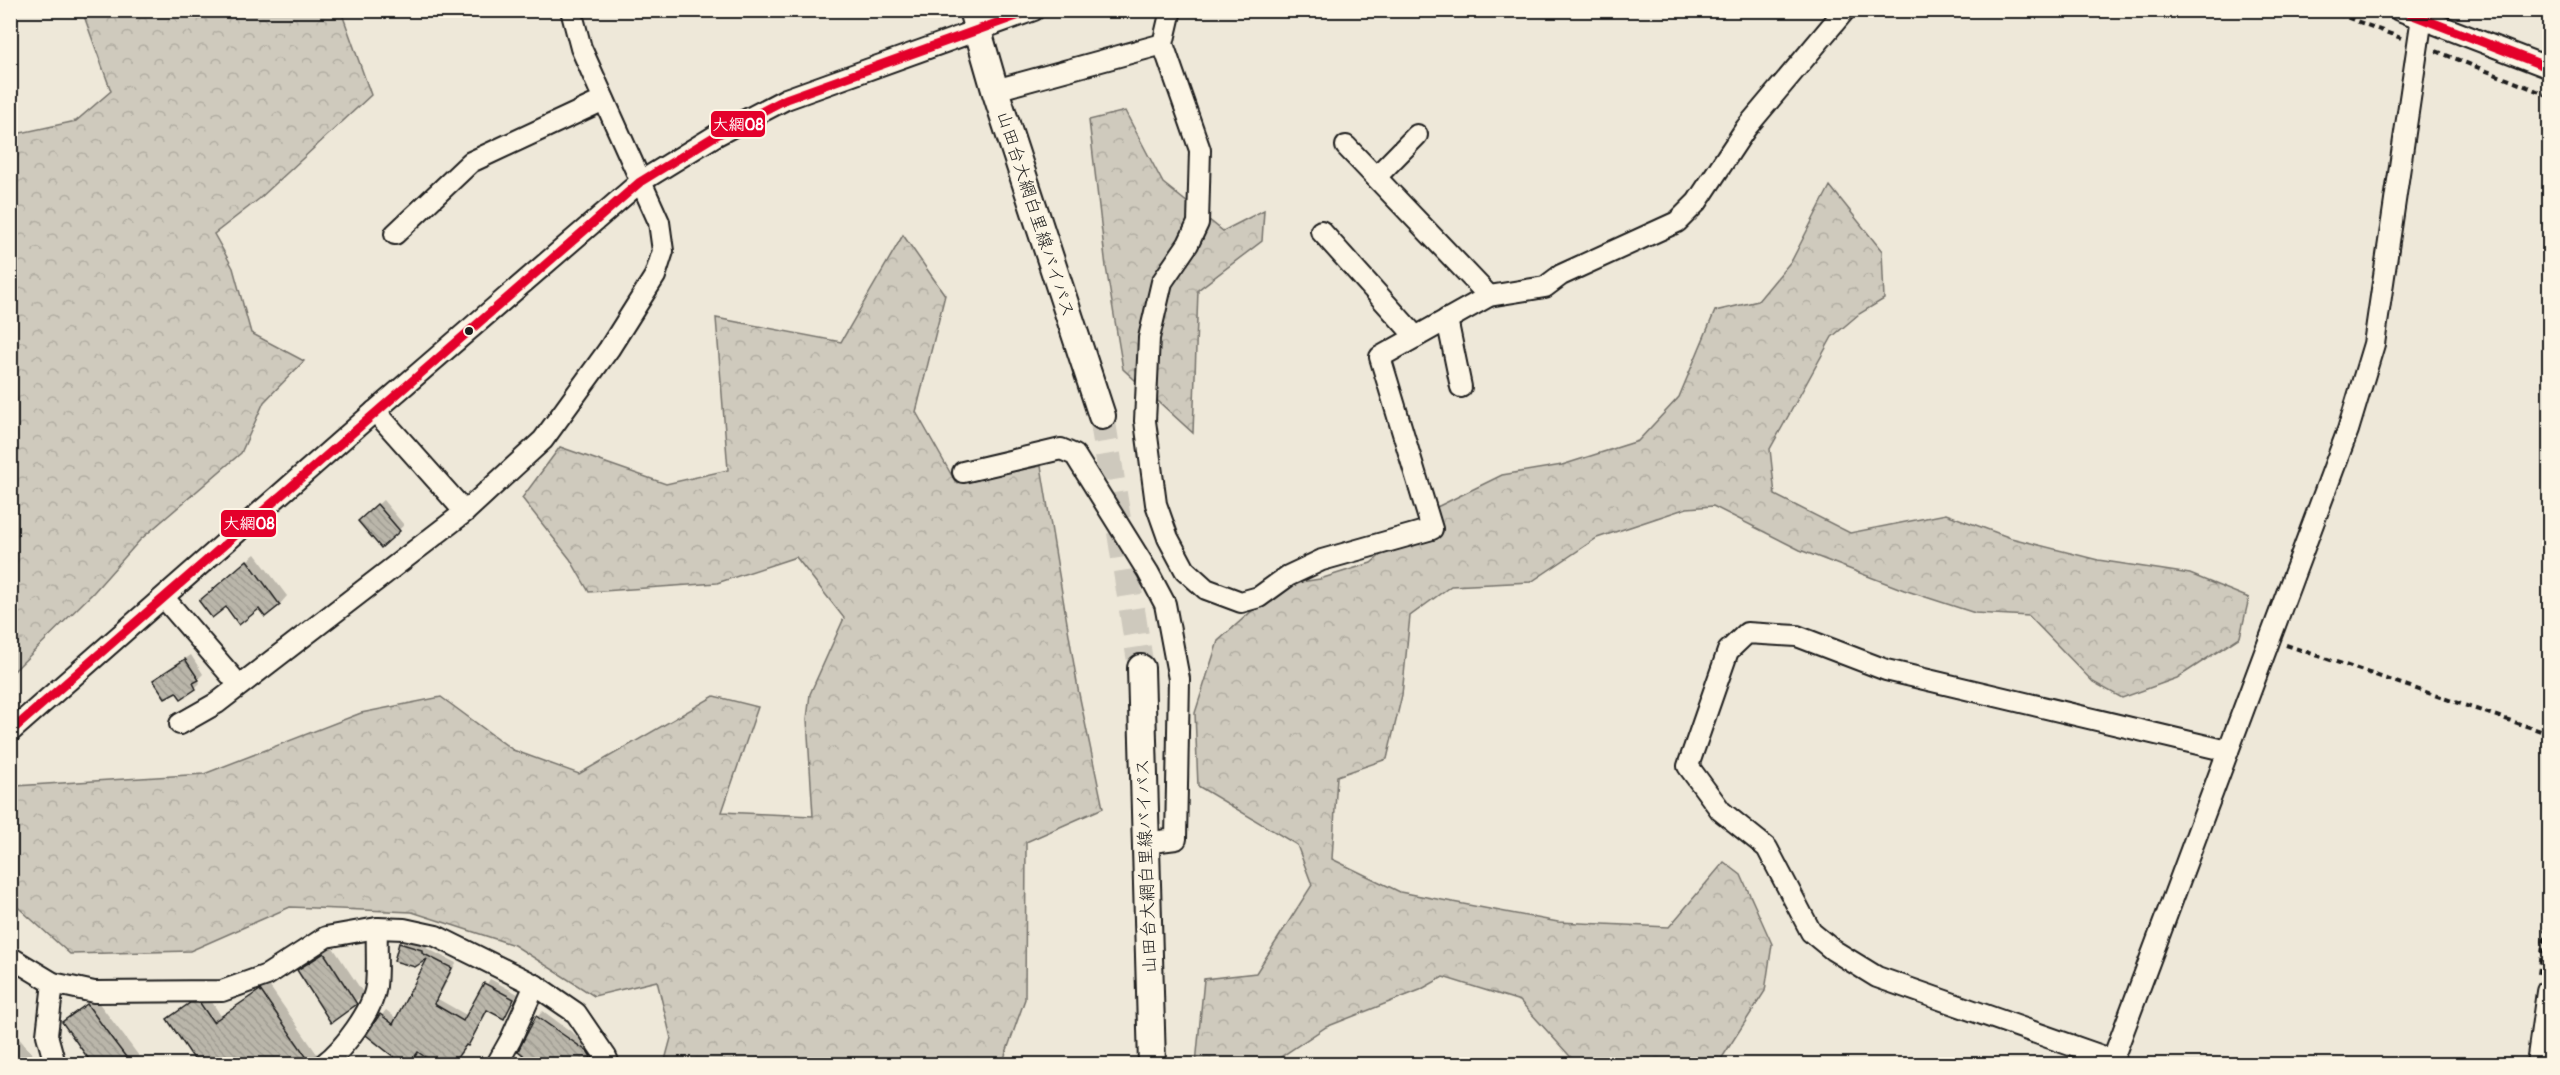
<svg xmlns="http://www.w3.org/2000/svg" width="2560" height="1075" viewBox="0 0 2560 1075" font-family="Pangolin,'Klee One',sans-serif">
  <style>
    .forest { fill: url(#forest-crowns); stroke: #76736c; stroke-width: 1.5 }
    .shadow { fill: #0003 }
    .building { fill: url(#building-back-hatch); stroke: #1c1c1c; stroke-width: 1.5 }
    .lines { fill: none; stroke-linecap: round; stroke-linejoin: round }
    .major-tunnel { stroke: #cec9bd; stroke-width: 26; stroke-dasharray: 26 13; stroke-linecap: butt }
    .minor-casing { stroke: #1c1c1c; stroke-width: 24 }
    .major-casing { stroke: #1c1c1c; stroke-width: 30 }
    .path { stroke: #1c1c1c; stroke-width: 4; stroke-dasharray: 6 4.5; stroke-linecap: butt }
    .minor { stroke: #fcf5e5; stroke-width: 20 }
    .major { stroke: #fcf5e5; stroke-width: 26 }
    .bus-1-casing { stroke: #fcf5e5; stroke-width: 14 }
    .bus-1 { stroke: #e4002b; stroke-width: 9 }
    .bus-dot { fill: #1c1c1c; stroke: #fcf5e5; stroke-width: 2 }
    .labels { text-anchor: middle; stroke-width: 4.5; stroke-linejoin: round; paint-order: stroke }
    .street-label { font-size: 18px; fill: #1c1c1c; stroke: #fcf5e5 }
    .line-badge { stroke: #fcf5e5; stroke-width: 2 }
    .badge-label { font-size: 16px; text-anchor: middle; font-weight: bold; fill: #fff }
  </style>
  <defs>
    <pattern id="forest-crowns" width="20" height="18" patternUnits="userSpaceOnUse" patternTransform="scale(1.5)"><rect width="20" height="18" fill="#cfcabd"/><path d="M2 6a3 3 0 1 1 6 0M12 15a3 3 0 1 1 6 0" fill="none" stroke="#b1ada2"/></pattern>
    <pattern id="building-back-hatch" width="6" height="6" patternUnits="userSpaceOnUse" patternTransform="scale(1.5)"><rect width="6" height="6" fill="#bab6aa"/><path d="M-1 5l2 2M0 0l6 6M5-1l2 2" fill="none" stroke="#9f9c92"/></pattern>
  </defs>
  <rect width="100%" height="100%" fill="#eee8d9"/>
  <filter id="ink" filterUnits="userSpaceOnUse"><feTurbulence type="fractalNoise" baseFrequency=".0167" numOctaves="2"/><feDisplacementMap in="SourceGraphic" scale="12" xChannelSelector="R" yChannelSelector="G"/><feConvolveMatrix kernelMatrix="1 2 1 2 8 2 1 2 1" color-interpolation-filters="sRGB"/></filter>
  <g filter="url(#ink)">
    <g class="forest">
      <polygon points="85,11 341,11 371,95 259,199 214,234 233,268 251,333 304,361 264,402 241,453 140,540 93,593 11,674 11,135 76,121 111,91 84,16"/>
      <polygon points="1125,111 1163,183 1223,231 1264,210 1262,241 1198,290 1193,433 1123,369 1106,267 1089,120"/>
      <polygon points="1830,186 1882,251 1884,299 1859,314 1832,337 1770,449 1775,495 1850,533 1946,514 2011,538 2098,560 2190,574 2249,598 2240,637 2177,678 2122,698 2093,682 2029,616 1975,613 1904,590 1800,550 1713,506 1687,508 1597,538 1531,582 1451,586 1410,616 1402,695 1387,759 1337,776 1332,859 1400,892 1558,922 1669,927 1724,862 1741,875 1772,944 1765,991 1718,1064 1577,1064 1520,1001 1443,977 1420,990 1326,1027 1275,1061 1275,1064 1196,1064 1204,979 1256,973 1312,885 1297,845 1198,786 1195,713 1218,641 1281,585 1320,579 1371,563 1437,507 1502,475 1562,465 1638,441 1679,397 1715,311 1758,301 1792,260"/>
      <polygon points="903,235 945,295 916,412 956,483 1041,466 1078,689 1103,808 1026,842 1025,999 1002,1064 664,1064 671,1038 657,981 594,996 514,945 412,912 290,907 190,951 70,954 11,901 10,798 15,786 204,774 361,713 441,697 513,750 579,774 714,696 758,707 722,812 813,816 807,719 810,694 844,618 796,557 717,583 589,592 570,559 522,498 560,447 666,484 728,470 716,318 841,342"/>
    </g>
    <g class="shadow">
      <polygon points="383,500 404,525 381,546 365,516"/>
      <polygon points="255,554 287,596 280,604 265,615 259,607 226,605 208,594"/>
      <polygon points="191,655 203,674 198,679 200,683 195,688 177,690 155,680"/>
      <polygon points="405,939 426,945 426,948 456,963 438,999 468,1016 490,979 518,994 503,1017 489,1009 472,1039 466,1044 451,1064 406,1064 382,1015 386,1010 397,1019 431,955 414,966 400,944"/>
      <polygon points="332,946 364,994 341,1014 299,970"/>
      <polygon points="268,984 317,1054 309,1061 169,1019 199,996 208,996 221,1016"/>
      <polygon points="95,998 145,1064 95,1064 71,1015"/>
      <polygon points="543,1011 596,1050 586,1064 518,1064 525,1054 537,1017"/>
      <polygon points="10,1028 41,1064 10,1064"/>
    </g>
    <g class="building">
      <polygon points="377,504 400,531 381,548 358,521"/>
      <polygon points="247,560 280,605 265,617 259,609 239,625 226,607 212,618 199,601"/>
      <polygon points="185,659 199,680 193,683 196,689 181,699 176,692 165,698 153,680"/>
      <polygon points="399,943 422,950 422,953 452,968 434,1004 463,1021 484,983 514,999 504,1019 487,1010 468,1046 466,1045 452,1065 436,1065 418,1052 409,1065 404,1065 366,1035 380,1014 393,1024 427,959 415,967 394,961"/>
      <polygon points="324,953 357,1004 331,1023 297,970"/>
      <polygon points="260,990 312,1065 198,1065 167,1019 190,1003 200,1003 213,1022"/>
      <polygon points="87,1004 113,1040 132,1065 93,1065 85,1054 62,1022"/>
      <polygon points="536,1016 588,1052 591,1057 586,1065 516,1065 523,1055 518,1051"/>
    </g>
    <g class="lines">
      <polyline class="major-tunnel" points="1102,416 1141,668"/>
      <g class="minor-casing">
        <g id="minor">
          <polyline points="1171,10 1163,44 1200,150 1198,223 1188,244 1162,282 1149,338 1145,421 1156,504 1168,538 1185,570 1206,589 1241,602 1259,597 1288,576 1322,560 1432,529 1380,357 1489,296 1545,287 1561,275 1677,222 1697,202 1746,128 1845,10"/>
          <polyline points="2399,10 2550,68"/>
          <polyline points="995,90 1163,44"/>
          <polyline points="1346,146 1489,296"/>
          <polyline points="1376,177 1417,135"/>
          <polyline points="1321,231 1416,337"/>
          <polyline points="395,234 471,162 604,100"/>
          <polyline points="1447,319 1461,387"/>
          <polyline points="375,411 465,512"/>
          <polyline points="963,472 1061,449 1075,455 1148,572 1165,604 1179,679 1176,839 1144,843"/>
          <polyline points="164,598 239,685"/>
          <polyline points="180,724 217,703 465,512 543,440 609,349 655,276 663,251 659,222 581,48 571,10"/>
          <polyline points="10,732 375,411 640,182 715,136 786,99 1034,10"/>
          <polyline points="10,957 53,983 94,992 222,991 267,975 326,937 377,928 404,929 436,936 535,985 576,1013 606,1057 609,1064"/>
          <polyline points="53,983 47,1035 55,1064"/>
          <polyline points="2113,1060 1877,977 1833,950 1811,932 1767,848 1721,811 1688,766 1728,651 1747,633 1797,636 1886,670 2228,751"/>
          <path d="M324 1064C343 1050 373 1010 376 986 378 967 376 947 377 928"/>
          <polyline points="497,1064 511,1039 535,985"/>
          <polyline points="2111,1064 2348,430 2374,344 2423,10"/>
        </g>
      </g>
      <g class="major-casing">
        <g id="major">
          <polyline points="972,10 995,90 1102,416"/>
          <polyline points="1141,668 1152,1064"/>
          <polyline points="2540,1064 2550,992"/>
        </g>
      </g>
      <g class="path">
        <polyline points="2328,10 2401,38"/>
        <polyline points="2436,51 2550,96"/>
        <polyline points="2286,645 2550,734"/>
        <polyline points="2539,974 2550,897"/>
      </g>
      <use href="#minor" class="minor"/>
      <use href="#major" class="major"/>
      <g class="bus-1-casing">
        <g id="bus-1">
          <polyline points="2400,10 2550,68"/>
          <polyline points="10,732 640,182 715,136 786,99 1033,10"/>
        </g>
      </g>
      <use href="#bus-1" class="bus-1"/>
    </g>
  </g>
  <circle class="bus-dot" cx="469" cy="331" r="5"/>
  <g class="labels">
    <g class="street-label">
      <text transform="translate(1036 214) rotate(72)" y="6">山田台大網白里線バイパス</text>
      <text transform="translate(1146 866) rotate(-92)" y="6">山田台大網白里線バイパス</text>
    </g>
  </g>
  <g class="line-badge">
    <rect x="710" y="110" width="56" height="28" rx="6" fill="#e4002b"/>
    <rect x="220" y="509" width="57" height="29" rx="6" fill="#e4002b"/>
  </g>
  <g class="badge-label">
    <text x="738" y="130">大網08</text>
    <text x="249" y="529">大網08</text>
  </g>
  <rect width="2560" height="1075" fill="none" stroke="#fcf5e5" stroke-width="36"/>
  <rect x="18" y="18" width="2524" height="1039" fill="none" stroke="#1c1c1c" stroke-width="2" filter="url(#ink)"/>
</svg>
